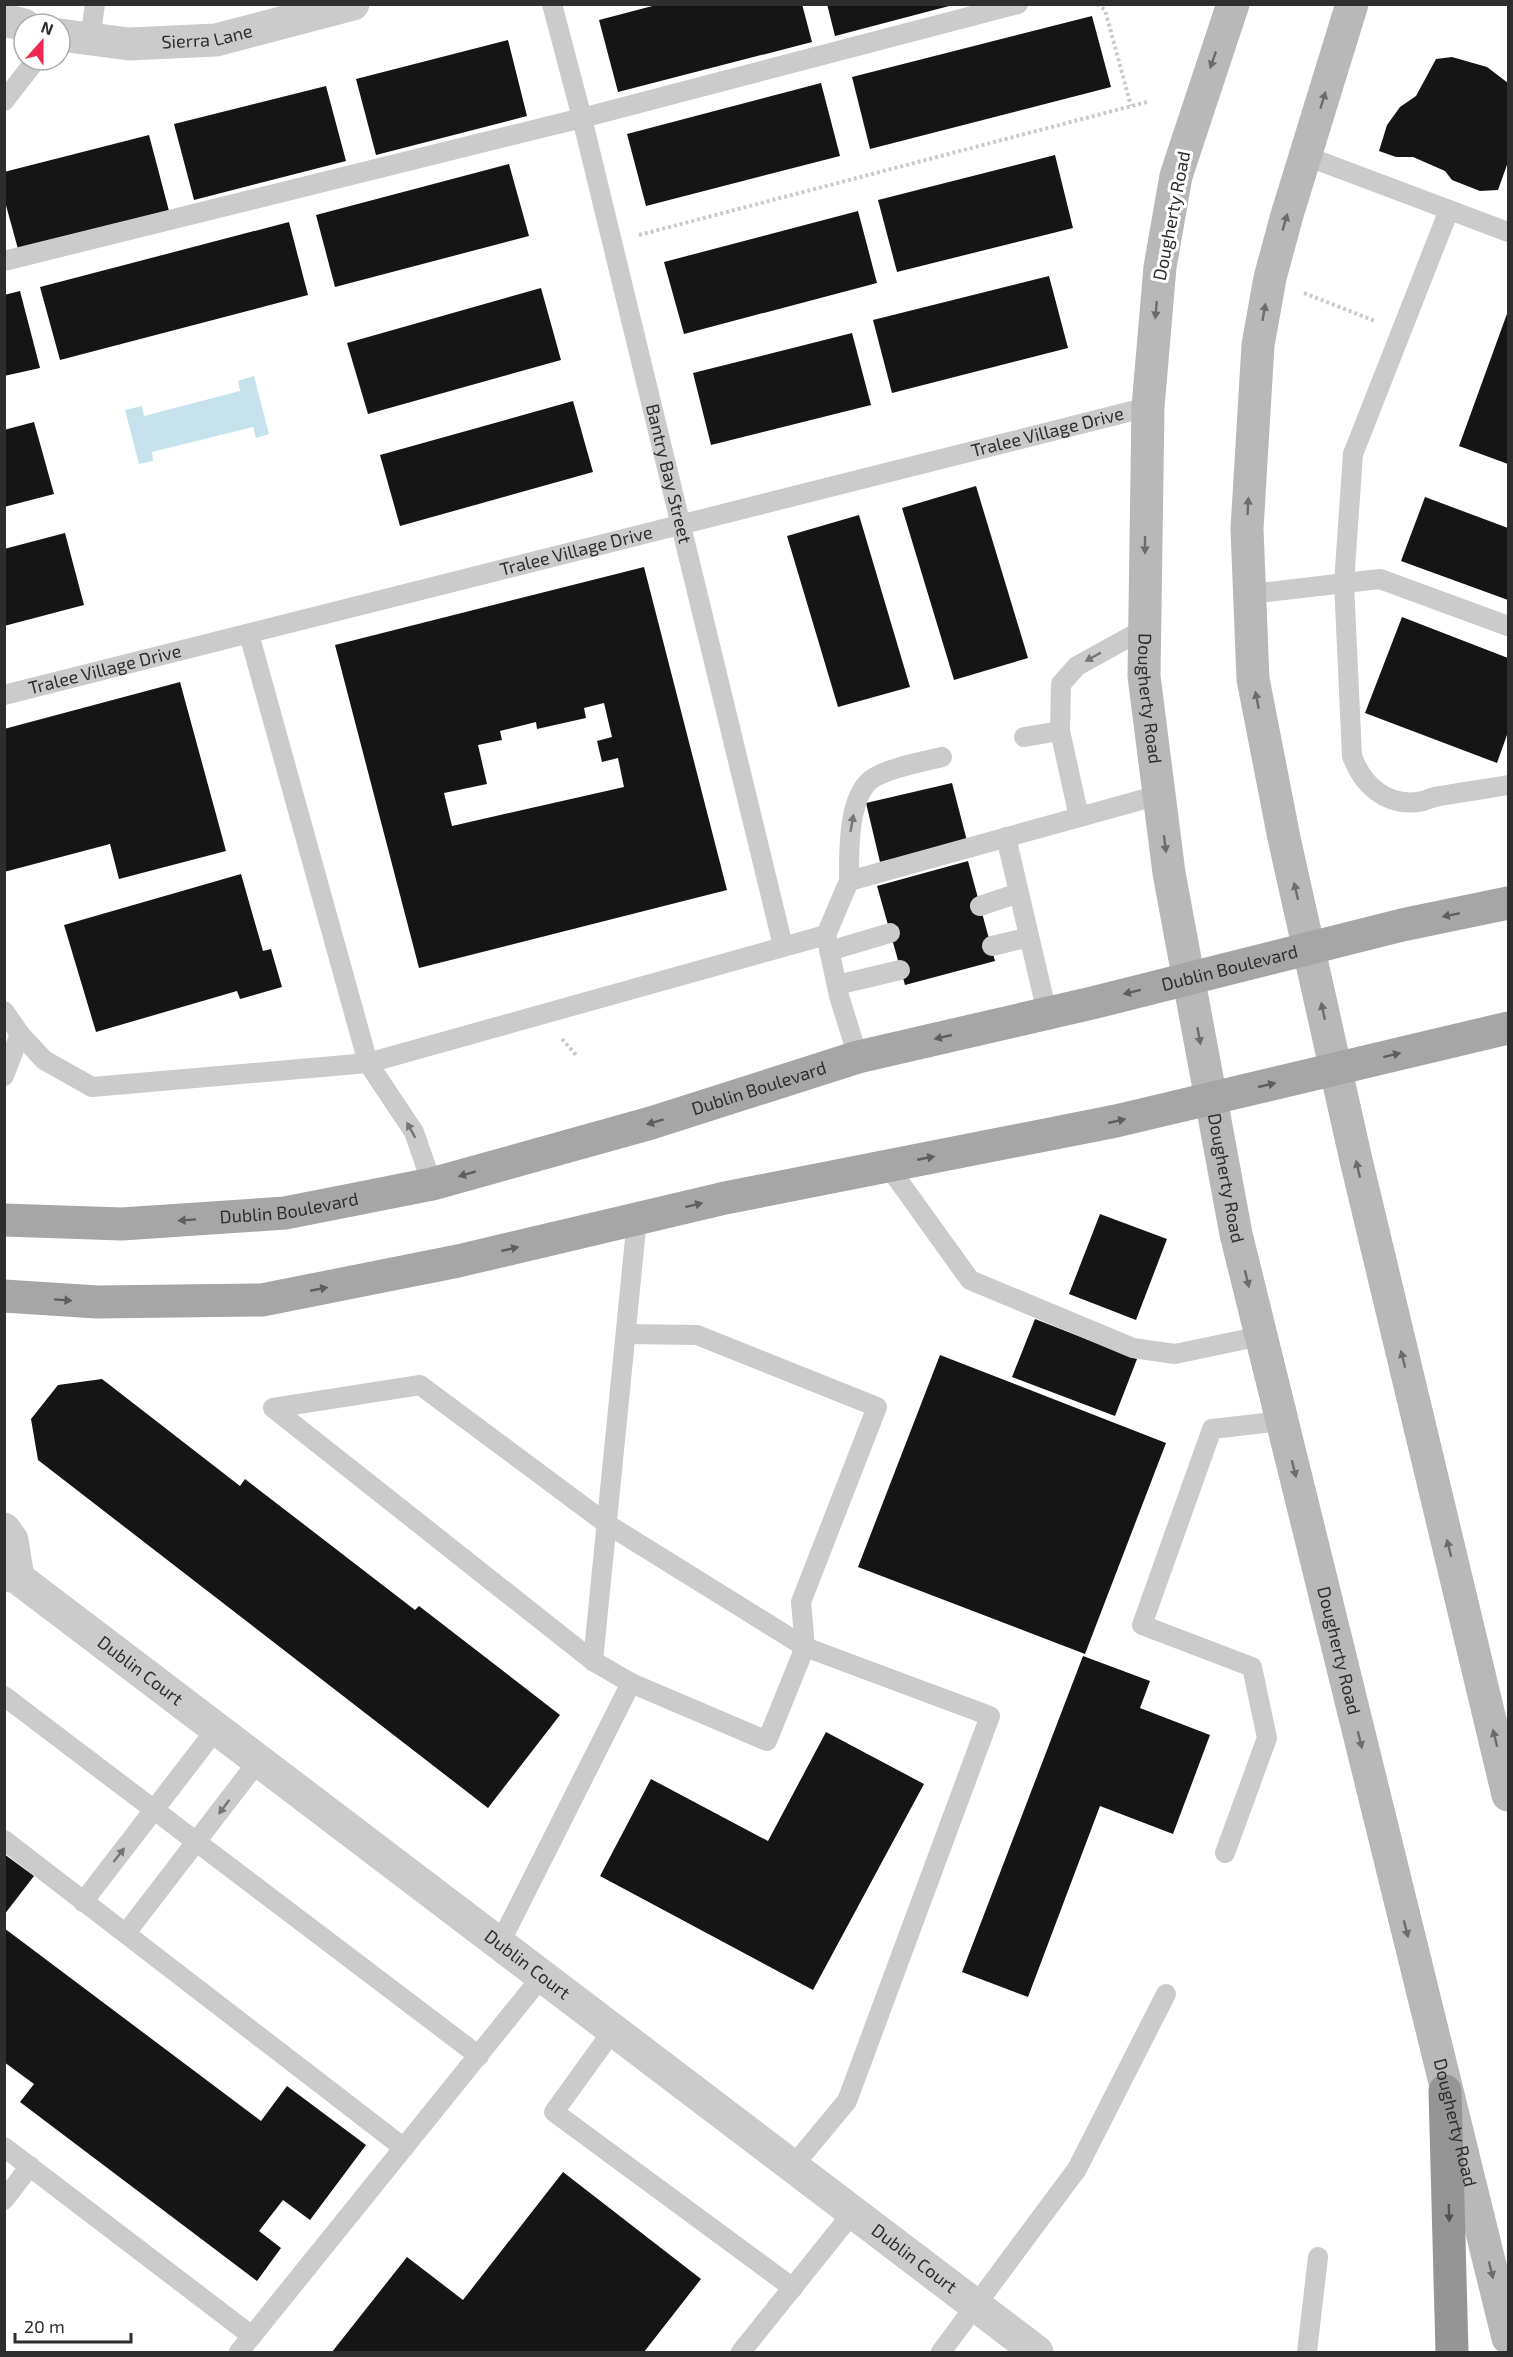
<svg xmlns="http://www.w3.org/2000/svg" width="1513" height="2357" viewBox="0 0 1513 2357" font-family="'Exo 2',sans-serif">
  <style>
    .water { fill: #c6e3ed }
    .building { fill: #151515; fill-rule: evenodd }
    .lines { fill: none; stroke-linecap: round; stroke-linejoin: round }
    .path { stroke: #cbcbcb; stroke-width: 4; stroke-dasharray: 3 3; stroke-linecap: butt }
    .lane { stroke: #cbcbcb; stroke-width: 20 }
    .street { stroke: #cbcbcb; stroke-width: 33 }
    .secondary { stroke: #b8b8b8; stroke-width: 33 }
    .primary { stroke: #a6a6a6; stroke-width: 33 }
    .highway { stroke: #959595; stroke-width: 33 }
    .oneway { fill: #6c6c6c }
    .oneway2 { fill: #757575 }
    .oneway3 { fill: #5e5e5e }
    .oneway4 { fill: #525252 }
    .labels { text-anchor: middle; stroke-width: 6; stroke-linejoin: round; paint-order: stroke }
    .street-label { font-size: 18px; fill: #2e2e2e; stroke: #fff }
  </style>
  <rect width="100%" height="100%" fill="#fff"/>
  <polygon class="water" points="254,376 269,434 256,438 253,427 152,452 153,461 139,464 125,410 142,406 144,416 240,391 238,381"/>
  <g class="building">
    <polygon points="660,4 802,4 812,42 618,92 599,20"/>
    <polygon points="827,4 953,4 953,5 835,36"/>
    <polygon points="1092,16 1111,87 870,149 852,77"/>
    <polygon points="508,40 527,116 376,155 356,79"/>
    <polygon points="1452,57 1487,67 1508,83 1508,162 1498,190 1480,191 1452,180 1445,171 1413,157 1396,157 1379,151 1387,125 1400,107 1416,96 1436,59"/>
    <polygon points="821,83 840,156 646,206 627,134"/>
    <polygon points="326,86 346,161 194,200 174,124"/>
    <polygon points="149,135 169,211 18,249 4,198 4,172"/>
    <polygon points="1055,155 1073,228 897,272 878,200"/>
    <polygon points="509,164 529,236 335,287 316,215"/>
    <polygon points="858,211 877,283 684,334 664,262"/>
    <polygon points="289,222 308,295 60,360 40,287"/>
    <polygon points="1049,276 1068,348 892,393 873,320"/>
    <polygon points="541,288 561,360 368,414 347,343"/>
    <polygon points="20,291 40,368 4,376 4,295"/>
    <polygon points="1508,311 1508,464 1459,446"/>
    <polygon points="852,333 871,405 711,445 693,373"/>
    <polygon points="573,401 593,472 400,526 380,455"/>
    <polygon points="34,422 54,494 4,507 4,430"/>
    <polygon points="976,486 1028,658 954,680 902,508"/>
    <polygon points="1425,497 1508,528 1508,600 1401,561"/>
    <polygon points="859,515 910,687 838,707 787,536"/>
    <polygon points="65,533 84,605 4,626 4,549"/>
    <path d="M644 567 727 890 419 968 335 645ZM604 703 612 737 597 741 602 762 618 758 624 787 452 826 444 793 487 784 478 745 502 740 500 731 536 722 537 729 586 718 584 708Z"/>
    <polygon points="1402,617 1508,658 1508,732 1497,763 1365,713"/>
    <polygon points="180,682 226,851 119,879 110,844 4,872 4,729"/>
    <polygon points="952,783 967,841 880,862 866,803"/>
    <polygon points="968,861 995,961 905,985 877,886"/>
    <polygon points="241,874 263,951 271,949 282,987 240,999 237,991 96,1032 64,925"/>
    <polygon points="1100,1214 1167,1239 1136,1320 1069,1294"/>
    <polygon points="1035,1319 1137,1359 1115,1416 1012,1377"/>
    <polygon points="940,1355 1166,1443 1085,1654 858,1567"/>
    <polygon points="102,1379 240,1486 245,1479 415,1610 419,1606 560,1715 488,1808 38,1460 31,1419 58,1385"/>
    <polygon points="1083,1656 1150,1681 1140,1708 1210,1735 1173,1834 1100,1806 1028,1997 962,1972"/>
    <polygon points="826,1732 924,1784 813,1990 600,1876 651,1779 768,1841"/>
    <polygon points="4,1854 34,1876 4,1915"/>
    <polygon points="4,1928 261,2121 287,2086 366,2145 310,2220 283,2200 259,2231 281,2248 257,2281 20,2102 34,2084 4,2062"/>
    <polygon points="563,2172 701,2279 644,2352 332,2352 407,2257 463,2300"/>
  </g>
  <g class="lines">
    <g class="path">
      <polyline points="1097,4 1105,10 1131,106"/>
      <polyline points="639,235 1147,102"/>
      <polyline points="1304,293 1375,321"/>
      <polyline points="562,1039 577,1056"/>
    </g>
    <g class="lane">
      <path id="s1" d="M552 4 582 118 783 946"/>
      <polyline points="90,39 95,4"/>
      <polyline points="4,101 36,60"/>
      <polyline points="1306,156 1508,232"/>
      <path d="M1449 210 1353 454 1344 583 1352 756C1362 784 1385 806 1418 802 1425 801 1432 797 1440 796 1463 792 1486 789 1508 785"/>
      <polyline points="4,261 582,118 1018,4"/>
      <polyline points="1250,594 1380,579 1508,626"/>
      <polyline points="249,634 368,1063 414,1132 432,1184"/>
      <path id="s2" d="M4 695 1148 407"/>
      <polyline points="1024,737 1060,731"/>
      <polyline points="1079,817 1060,731 1061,684 1077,666 1144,629"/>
      <polyline points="1006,837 1047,1013"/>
      <path d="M849 881C849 854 847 792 875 777 892 767 922 762 942 757"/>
      <polyline points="980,906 1019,893"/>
      <polyline points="826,935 849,881 1159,795"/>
      <polyline points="992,946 1029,937"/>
      <polyline points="829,951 890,933"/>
      <polyline points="837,985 900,970"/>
      <polyline points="4,1011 20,1034 44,1060 92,1087 368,1063 826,935 839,996 858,1057"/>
      <polyline points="4,1076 20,1034"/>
      <polyline points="888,1166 970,1280 1133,1348 1175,1354 1261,1336"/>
      <polyline points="626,1334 697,1335 877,1407 801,1602 805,1647 767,1741 631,1683 593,1661 273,1408 420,1385 607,1524 805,1647 990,1716 847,2101 793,2166"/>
      <polyline points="593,1661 637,1219"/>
      <polyline points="4,1696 479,2056"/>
      <polyline points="4,1840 404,2148"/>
      <polyline points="1225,1853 1267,1738 1252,1667 1142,1625 1212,1429 1282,1421"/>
      <polyline points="83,1902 217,1728"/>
      <polyline points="126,1933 259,1760"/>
      <polyline points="500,1943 631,1683"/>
      <polyline points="614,2029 554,2112 793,2288"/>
      <polyline points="4,2147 252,2336"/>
      <polyline points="4,2200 30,2166"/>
      <polyline points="239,2352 543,1975"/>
      <polyline points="741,2352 854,2211"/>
      <polyline points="941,2352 1077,2169 1166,1994"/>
      <polyline points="1307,2352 1318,2257"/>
    </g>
    <g class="street">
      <polyline points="4,20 24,25"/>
      <path id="s3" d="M60 35 129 44 216 40 353 4"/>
      <polyline points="4,1529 12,1540 18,1578"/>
      <path id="s4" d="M4 1574 18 1578 1037 2352"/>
    </g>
    <g class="secondary">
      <path id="s5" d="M1233 4 1176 176 1160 267 1148 407 1144 676 1169 873 1236 1234 1508 2338"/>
      <polyline points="1352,4 1287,215 1270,278 1258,345 1247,529 1253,679 1284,838 1356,1160 1508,1795"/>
    </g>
    <g class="primary">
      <path id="s6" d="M4 1220 122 1224 285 1213 432 1184 651 1123 858 1057 1092 1003 1402 925 1508 903"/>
      <polyline points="4,1296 97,1302 262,1300 458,1261 725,1198 1116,1121 1508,1028"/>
    </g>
    <polyline class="highway" points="1445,2091 1452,2352"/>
  </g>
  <defs><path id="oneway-solid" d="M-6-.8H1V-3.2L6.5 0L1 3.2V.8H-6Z" transform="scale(1.5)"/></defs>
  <g class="oneway">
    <use href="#oneway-solid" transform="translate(1213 60) rotate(109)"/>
    <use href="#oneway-solid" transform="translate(1323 100) rotate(-73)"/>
    <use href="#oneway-solid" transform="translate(1285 222) rotate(-74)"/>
    <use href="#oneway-solid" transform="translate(1156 310) rotate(95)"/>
    <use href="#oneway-solid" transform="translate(1264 312) rotate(-80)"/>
    <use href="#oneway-solid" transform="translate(1248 506) rotate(-87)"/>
    <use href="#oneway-solid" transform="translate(1145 545) rotate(90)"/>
    <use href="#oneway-solid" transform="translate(1257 700) rotate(-101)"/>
    <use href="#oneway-solid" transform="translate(1165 844) rotate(83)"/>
    <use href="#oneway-solid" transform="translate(1296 891) rotate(-103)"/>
    <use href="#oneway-solid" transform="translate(1323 1011) rotate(-102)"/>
    <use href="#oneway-solid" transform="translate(1199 1036) rotate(80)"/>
    <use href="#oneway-solid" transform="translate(1358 1169) rotate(-103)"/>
    <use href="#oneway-solid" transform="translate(1247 1279) rotate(76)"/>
    <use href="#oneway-solid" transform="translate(1403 1359) rotate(-104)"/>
    <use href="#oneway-solid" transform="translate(1294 1469) rotate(76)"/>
    <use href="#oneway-solid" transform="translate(1449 1548) rotate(-104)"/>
    <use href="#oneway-solid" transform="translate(1495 1738) rotate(-104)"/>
    <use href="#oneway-solid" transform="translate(1360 1740) rotate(76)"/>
    <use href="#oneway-solid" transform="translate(1406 1929) rotate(76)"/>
    <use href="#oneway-solid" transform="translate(1491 2270) rotate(76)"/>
  </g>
  <g class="oneway2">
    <use href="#oneway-solid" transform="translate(1093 657) rotate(151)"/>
    <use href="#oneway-solid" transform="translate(852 823) rotate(-80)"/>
    <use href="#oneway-solid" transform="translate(411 1130) rotate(-119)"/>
    <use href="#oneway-solid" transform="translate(224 1807) rotate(127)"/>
    <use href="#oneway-solid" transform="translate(119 1855) rotate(-52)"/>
  </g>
  <g class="oneway3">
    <use href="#oneway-solid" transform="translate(1451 915) rotate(168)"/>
    <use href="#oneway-solid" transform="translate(1132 992) rotate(166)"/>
    <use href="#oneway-solid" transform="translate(943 1037) rotate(167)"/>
    <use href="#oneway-solid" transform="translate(1392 1055) rotate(-14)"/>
    <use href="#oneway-solid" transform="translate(1267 1085) rotate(-13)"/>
    <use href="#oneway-solid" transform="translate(1117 1121) rotate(-13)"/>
    <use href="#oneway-solid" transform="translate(655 1122) rotate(163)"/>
    <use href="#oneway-solid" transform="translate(926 1158) rotate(-11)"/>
    <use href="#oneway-solid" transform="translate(467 1174) rotate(164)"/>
    <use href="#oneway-solid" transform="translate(694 1205) rotate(-14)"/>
    <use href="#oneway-solid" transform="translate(187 1220) rotate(176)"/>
    <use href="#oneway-solid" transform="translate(510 1249) rotate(-13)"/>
    <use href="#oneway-solid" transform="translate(319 1289) rotate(-11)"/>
    <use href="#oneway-solid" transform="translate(63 1300) rotate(4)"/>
  </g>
  <use class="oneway4" href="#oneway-solid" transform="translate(1449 2213) rotate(89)"/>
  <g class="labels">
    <g class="street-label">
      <text dy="6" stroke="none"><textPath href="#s3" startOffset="148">Sierra Lane</textPath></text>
      <text transform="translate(1172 216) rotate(-79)" y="6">Dougherty Road</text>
      <text dy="6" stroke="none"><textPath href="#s2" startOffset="1076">Tralee Village Drive</textPath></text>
      <text dy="6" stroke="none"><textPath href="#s1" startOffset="484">Bantry Bay Street</textPath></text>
      <text dy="6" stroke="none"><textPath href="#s2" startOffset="590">Tralee Village Drive</textPath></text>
      <text dy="6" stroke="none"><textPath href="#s2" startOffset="104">Tralee Village Drive</textPath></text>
      <text dy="6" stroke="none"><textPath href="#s5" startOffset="706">Dougherty Road</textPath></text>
      <text dy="6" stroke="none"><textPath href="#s6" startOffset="1258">Dublin Boulevard</textPath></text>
      <text dy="6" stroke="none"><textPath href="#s6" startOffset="772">Dublin Boulevard</textPath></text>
      <text dy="6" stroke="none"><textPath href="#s5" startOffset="1192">Dougherty Road</textPath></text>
      <text dy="6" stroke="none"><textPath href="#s6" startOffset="286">Dublin Boulevard</textPath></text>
      <text dy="6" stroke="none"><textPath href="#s5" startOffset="1678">Dougherty Road</textPath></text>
      <text dy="6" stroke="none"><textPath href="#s4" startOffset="168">Dublin Court</textPath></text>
      <text dy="6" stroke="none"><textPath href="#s4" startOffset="654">Dublin Court</textPath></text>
      <text dy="6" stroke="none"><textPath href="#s5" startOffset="2164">Dougherty Road</textPath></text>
      <text dy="6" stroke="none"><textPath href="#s4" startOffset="1140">Dublin Court</textPath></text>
    </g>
  </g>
  <rect width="1513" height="2357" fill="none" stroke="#2e2e2e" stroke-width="12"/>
  <g transform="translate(42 42) rotate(21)"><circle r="28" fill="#ffffff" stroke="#ababab" stroke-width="1.5"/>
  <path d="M0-4.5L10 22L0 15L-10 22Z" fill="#ed2951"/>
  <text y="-9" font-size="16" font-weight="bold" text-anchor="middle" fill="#2e2e2e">N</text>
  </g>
  <path d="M15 2333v9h116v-9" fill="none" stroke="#2e2e2e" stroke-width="3"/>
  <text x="24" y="2333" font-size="18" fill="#2e2e2e" stroke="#ffffff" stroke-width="4.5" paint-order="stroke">20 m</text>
</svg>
